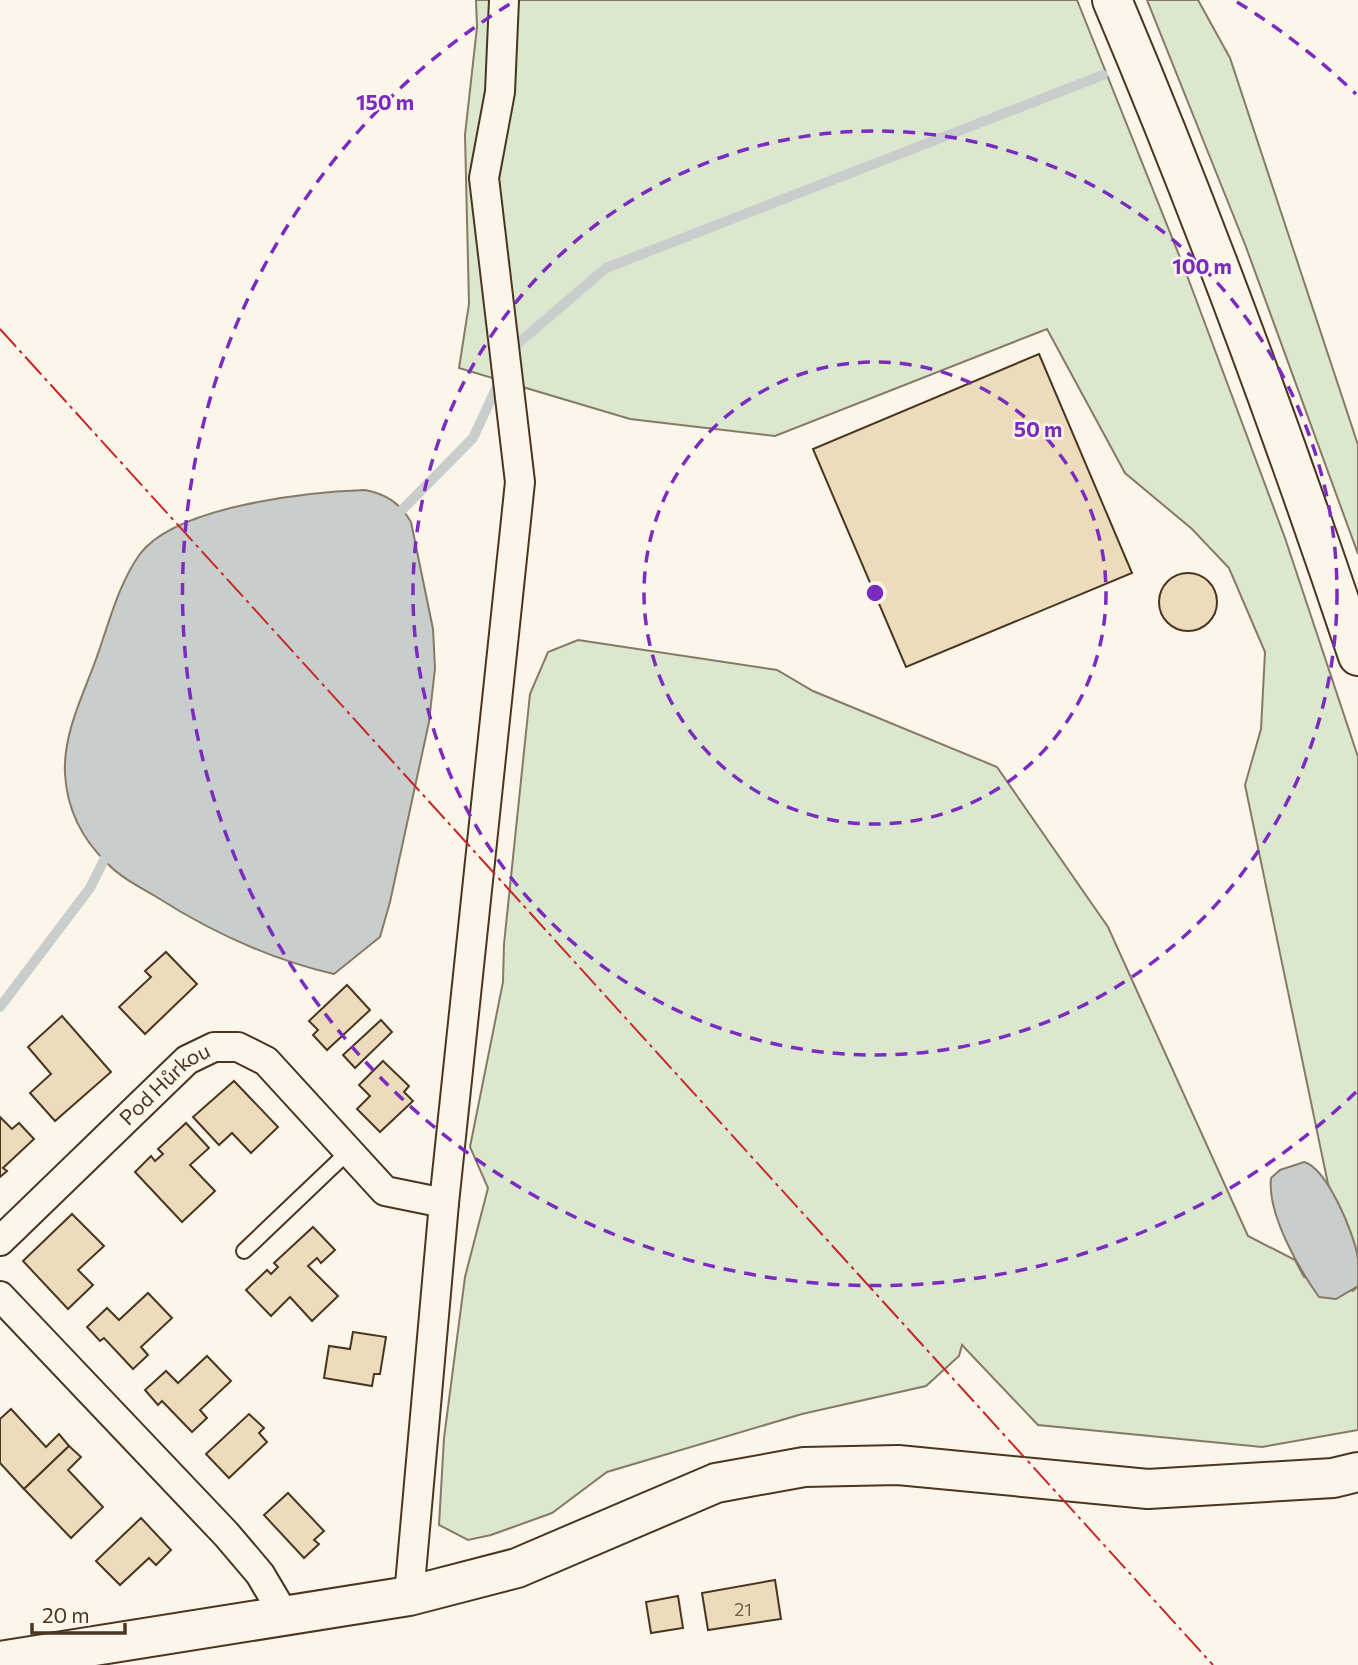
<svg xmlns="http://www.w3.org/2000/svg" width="1358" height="1665" viewBox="0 0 1358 1665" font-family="Commissioner,sans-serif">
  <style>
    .green { fill: #dce7d0; stroke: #887966; stroke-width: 2 }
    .water { fill: #c9cecd; stroke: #887966; stroke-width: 2 }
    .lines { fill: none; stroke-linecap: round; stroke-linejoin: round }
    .stream { stroke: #c9cecd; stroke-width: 10 }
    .building { fill: #ecdcbc; stroke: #4a3520; stroke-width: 2 }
    .lane-casing { stroke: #4a3520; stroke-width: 18 }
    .street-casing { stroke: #4a3520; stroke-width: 32 }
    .secondary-casing { stroke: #4a3520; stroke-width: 42 }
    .primary-casing { stroke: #4a3520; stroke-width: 42 }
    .lane { stroke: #fbf6e9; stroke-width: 14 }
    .street { stroke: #fbf6e9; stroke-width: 28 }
    .secondary { stroke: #fbf6e9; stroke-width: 38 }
    .primary { stroke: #fbf6e9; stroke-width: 38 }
    .power { stroke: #c62828; stroke-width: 2; stroke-dasharray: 24 5 3.5 5; stroke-linecap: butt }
    .ring { fill: none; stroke: #7b2cbf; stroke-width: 3.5; stroke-dasharray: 12 9 }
    .labels { text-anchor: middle; stroke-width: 5; stroke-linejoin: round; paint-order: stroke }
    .number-label { font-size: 18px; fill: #725f47 }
    .street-label { font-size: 21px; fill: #4a3520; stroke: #fbf6e9 }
    .centre { fill: #7b2cbf; stroke: #fbf6e9; stroke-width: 3.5 }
    .ring-label { font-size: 21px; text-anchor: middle; font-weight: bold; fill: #7b2cbf; stroke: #fbf6e9; stroke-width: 5; stroke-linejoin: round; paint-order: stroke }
  </style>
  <rect width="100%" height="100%" fill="#fbf6e9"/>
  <g class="green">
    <polygon points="476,0 1077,0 1185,270 1285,538 1358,757 1358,1258 1328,1184 1245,785 1261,729 1265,652 1229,568 1192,529 1125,473 1047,329 775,436 630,419 459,368 469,304 465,135 477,27"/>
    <polygon points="1147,0 1198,0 1230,58 1358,445 1358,554 1246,247"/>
    <polygon points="578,640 777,670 813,691 997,767 1108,927 1248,1236 1295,1260 1304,1277 1353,1291 1358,1286 1358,1430 1262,1447 1038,1425 962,1345 959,1356 926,1386 802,1414 607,1472 552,1513 491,1535 468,1540 439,1525 444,1438 465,1277 488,1188 470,1147 503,982 504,944 530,694 548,652"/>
  </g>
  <g class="water">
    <path d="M365 490C386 494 400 503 411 522L433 629 435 668 429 722 390 902 380 937 334 974C269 959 211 932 155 896 138 886 120 877 107 863 82 839 67 808 65 774 63 735 82 697 95 662 108 627 118 584 140 554 176 506 308 492 365 490Z"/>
    <path d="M1304 1162C1327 1168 1355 1235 1358 1259 1358 1268 1358 1277 1358 1286L1336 1299 1319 1297C1299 1269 1267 1214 1271 1178L1280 1170Z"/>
  </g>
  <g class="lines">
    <g class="stream">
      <polyline points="512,354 515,346 606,268 1103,75"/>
      <polyline points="396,516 473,438 500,380"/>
      <polyline points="0,1007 90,888 109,850"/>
    </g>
  </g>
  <g class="building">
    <polygon points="1039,354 1132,573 906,667 813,449"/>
    <circle cx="1188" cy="602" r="29"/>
    <polygon points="166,952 197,984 145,1034 119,1007 151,977 145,971"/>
    <polygon points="347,985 370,1010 327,1050 313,1035 318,1030 309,1021"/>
    <polygon points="62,1016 111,1072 55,1121 30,1093 51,1074 28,1047"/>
    <polygon points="381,1020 392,1032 355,1068 343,1055"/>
    <polygon points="383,1061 409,1086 404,1092 413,1101 380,1132 357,1109 370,1096 359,1085"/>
    <polygon points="234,1081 278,1127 251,1153 232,1133 219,1145 193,1117"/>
    <polygon points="0,1117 12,1129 19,1123 34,1139 3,1168 7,1171 0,1177"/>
    <polygon points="186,1123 209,1148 190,1165 215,1191 182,1222 135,1172 151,1156 155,1161 163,1154 158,1149"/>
    <polygon points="72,1214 104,1246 78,1270 93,1285 68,1309 23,1261"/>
    <polygon points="313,1227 335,1250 321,1263 317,1258 308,1266 338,1296 312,1321 290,1297 271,1316 246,1290 267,1270 271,1274 278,1267 274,1263"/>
    <polygon points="148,1293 172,1318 141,1347 148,1355 133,1369 104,1338 100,1341 87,1327 107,1308 119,1320"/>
    <polygon points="353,1332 386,1337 380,1374 374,1374 372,1386 324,1378 329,1346 350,1349"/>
    <polygon points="207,1356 231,1381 200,1410 207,1418 192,1432 162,1401 158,1405 145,1390 166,1371 178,1383"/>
    <polygon points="11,1409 46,1447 59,1434 69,1446 24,1489 0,1463 0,1419"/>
    <polygon points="249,1414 264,1428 259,1433 267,1442 229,1478 206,1454"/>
    <polygon points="69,1446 81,1457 68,1470 103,1507 71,1538 24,1489"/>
    <polygon points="288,1493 324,1531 314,1540 319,1544 304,1558 264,1515"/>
    <polygon points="141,1518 171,1550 156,1565 149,1558 120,1585 96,1561"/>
    <polygon points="775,1580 781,1619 708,1630 702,1593"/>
    <polygon points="678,1596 683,1628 651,1633 646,1602"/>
  </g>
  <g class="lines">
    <g class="lane-casing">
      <polyline id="lane" points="244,1251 349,1151"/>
    </g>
    <g class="street-casing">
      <g id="street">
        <path id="s1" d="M0 1241 187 1060 214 1047H238L266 1061 385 1191 444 1203"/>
        <polyline points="0,1296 226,1534 260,1574 286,1618"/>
        <polyline points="409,1596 444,1203 520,482 484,178 500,92 504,0"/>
      </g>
    </g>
    <g class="secondary-casing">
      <polyline id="secondary" points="0,1661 409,1596 517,1568 716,1483 804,1467 898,1465 1148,1489 1333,1478 1358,1472"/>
    </g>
    <g class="primary-casing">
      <path id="primary" d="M1112 0C1203 215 1284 435 1358 656"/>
    </g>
    <use href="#lane" class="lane"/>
    <use href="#street" class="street"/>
    <use href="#secondary" class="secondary"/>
    <use href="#primary" class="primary"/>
    <polyline class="power" points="0,329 1213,1665"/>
  </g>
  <g class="ring">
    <circle cx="875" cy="593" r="231"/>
    <circle cx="875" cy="593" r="462"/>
    <path d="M1356 1092A693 693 0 1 1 513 2M1237 2A693 693 0 0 1 1356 94"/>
  </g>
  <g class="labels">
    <g class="number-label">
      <text x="743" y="1616">21</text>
    </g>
    <g class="street-label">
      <text dy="7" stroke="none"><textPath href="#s1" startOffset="228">Pod Hůrkou</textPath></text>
    </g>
  </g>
  <circle cx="875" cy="593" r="10" class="centre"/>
  <g class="ring-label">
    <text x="385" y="110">150 m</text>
    <text x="1202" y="274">100 m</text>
    <text x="1038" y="437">50 m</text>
  </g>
  <path d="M32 1623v10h93v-10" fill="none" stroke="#4a3520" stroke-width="3.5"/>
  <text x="42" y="1623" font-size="21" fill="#4a3520" stroke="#fbf6e9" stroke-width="5" paint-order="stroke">20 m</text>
</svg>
